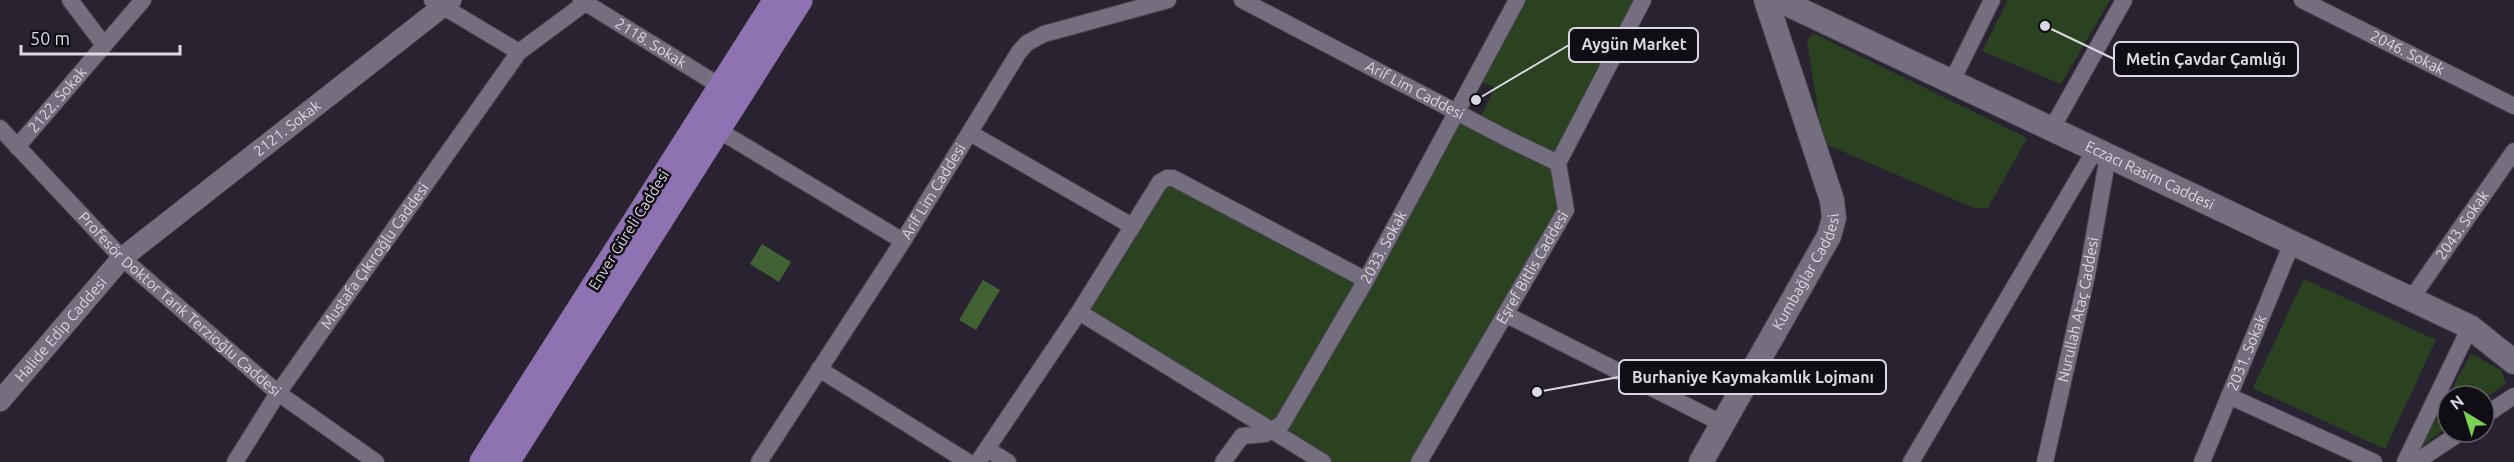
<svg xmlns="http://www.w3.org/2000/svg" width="2514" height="462" viewBox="0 0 2514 462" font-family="Ubuntu,sans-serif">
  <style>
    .green { fill: #2a4220 }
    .water { fill: #416133 }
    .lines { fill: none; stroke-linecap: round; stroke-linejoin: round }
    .minor-casing { stroke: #47414d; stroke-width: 18 }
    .tertiary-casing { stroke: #47414d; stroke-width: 22 }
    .secondary-casing { stroke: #47414d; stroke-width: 26 }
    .primary-casing { stroke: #47414d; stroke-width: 28 }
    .minor { stroke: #756e7f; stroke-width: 16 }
    .tertiary { stroke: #756e7f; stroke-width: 21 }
    .secondary { stroke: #756e7f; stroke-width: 24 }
    .primary { stroke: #8f72b2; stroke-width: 27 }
    .labels { text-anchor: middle; stroke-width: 5; stroke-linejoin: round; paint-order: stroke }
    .street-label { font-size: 15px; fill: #dcd8e2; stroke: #100e14 }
    .leader { fill: none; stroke: #dcd8e2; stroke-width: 2 }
    .callout-dot { fill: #dcd8e2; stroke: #100e14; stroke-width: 2 }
    .callout { fill: #100e14; stroke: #dcd8e2; stroke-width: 2 }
    .callout-label { font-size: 16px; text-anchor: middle; font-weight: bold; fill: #dcd8e2 }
  </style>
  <rect width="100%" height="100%" fill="#292331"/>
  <g class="green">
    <polygon points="1517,0 1643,0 1558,163 1566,210 1419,462 1323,462 1079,312 1167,178 1366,279 1457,111 1478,122 1495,88 1474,78"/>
    <polygon points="2008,0 2110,0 2061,84 1982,51"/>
    <polygon points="1813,33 2027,138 1988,208 1974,208 1823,143 1807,41"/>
    <polygon points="2304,279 2436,340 2385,449 2253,388"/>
    <polygon points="2471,354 2501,370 2506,383 2484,399 2484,396 2448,396"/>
    <polygon points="2448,397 2448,426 2422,446"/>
  </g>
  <g class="water">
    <polygon points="762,244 791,262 779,282 750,264"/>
    <polygon points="983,280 1000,290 976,330 959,320"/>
  </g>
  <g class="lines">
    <g class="minor-casing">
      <g id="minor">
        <polyline points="70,0 104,45"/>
        <polyline points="432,0 519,52 585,3"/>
        <path id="s1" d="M581 0 720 86"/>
        <path id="s2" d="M1242 0 1510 140 1558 163"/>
        <path id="s3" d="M2302 0 2514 106"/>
        <polyline points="1951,83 1992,0"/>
        <path id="s4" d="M0 128 122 258 278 393 376 462"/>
        <polyline points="718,130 903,241"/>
        <polyline points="2051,130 2124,0"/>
        <polyline points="970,133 1132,226"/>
        <path id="s5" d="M17 147 143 0"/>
        <path id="s6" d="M2411 299 2514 151"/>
        <polyline points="1079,312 1323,462"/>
        <polyline points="1505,314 1723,424"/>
        <polyline points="819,369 968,462"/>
        <polyline points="2229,396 2374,462"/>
        <polyline points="2484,416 2514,396"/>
        <polyline points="987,449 1008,462"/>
        <path id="s7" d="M235 462 278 393 519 52"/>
        <path id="s8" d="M759 462 903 241 1019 52 1027 43 1044 34 1168 0"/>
        <polyline points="978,462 1079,312 1160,182 1167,178 1173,178 1366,280"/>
        <path id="s9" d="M1223 462 1242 436 1265 434 1282 424 1366 280 1517 0"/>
        <path id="s10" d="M1419 462 1566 210 1558 163 1643 0"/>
        <polyline points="1911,462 2095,150"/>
        <path id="s11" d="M2045 462 2087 275 2108 156"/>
        <path id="s12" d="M2202 462 2292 243"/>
        <polyline points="2405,462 2470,327"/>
        <polyline points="2416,462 2461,432"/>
      </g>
    </g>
    <g class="tertiary-casing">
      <g id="tertiary">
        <path id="s13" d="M0 401 122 258 451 0"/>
      </g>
    </g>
    <g class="secondary-casing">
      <g id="secondary">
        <path id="s14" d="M1779 0 2470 327 2514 362"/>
        <path id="s15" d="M1701 462 1829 236 1834 218 1832 200 1766 0"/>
      </g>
    </g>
    <g class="primary-casing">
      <g id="primary">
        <polyline points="483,462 777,0"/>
        <polyline points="506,462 799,0"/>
      </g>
    </g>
    <use href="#minor" class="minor"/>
    <use href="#tertiary" class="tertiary"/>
    <use href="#secondary" class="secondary"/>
    <use href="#primary" class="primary"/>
  </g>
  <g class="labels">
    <g class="street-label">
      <text dy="5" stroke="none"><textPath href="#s1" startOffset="82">2118. Sokak</textPath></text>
      <text dy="5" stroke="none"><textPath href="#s3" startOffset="118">2046. Sokak</textPath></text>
      <text dy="5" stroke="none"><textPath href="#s2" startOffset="195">Arif Lim Caddesi</textPath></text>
      <text dy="5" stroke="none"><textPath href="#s5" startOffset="62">2122. Sokak</textPath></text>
      <text dy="5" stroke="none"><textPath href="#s13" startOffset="398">2121. Sokak</textPath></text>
      <text dy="5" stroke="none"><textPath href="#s14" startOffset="410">Eczacı Rasim Caddesi</textPath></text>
      <text dy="5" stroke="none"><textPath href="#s8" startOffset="322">Arif Lim Caddesi</textPath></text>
      <text dy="5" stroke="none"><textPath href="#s6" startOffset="90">2043. Sokak</textPath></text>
      <text transform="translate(629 230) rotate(-58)" y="5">Enver Güreli Caddesi</text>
      <text dy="5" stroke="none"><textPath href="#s9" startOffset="279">2033. Sokak</textPath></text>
      <text dy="5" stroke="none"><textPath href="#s7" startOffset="249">Mustafa Çıkıroğlu Caddesi</textPath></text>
      <text dy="5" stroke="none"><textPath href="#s10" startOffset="225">Eşref Bitlis Caddesi</textPath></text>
      <text dy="5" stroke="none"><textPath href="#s15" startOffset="218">Kumbağlar Caddesi</textPath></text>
      <text dy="5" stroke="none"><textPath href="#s4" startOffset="252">Profesör Doktor Tarık Terzioğlu Caddesi</textPath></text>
      <text dy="5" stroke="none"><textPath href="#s11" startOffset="156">Nurullah Ataç Caddesi</textPath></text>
      <text dy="5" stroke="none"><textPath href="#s13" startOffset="94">Halide Edip Caddesi</textPath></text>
      <text dy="5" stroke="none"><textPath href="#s12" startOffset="118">2031. Sokak</textPath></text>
    </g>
  </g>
  <path class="leader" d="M1476 100L1569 45M2045 26L2114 59M1537 392L1619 377"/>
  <g class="callout-dot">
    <circle cx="1476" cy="100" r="6"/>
    <circle cx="2045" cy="26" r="6"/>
    <circle cx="1537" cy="392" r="6"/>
  </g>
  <g class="callout">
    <rect x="1569" y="28" width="129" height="34" rx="6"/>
    <rect x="2114" y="42" width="184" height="34" rx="6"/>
    <rect x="1619" y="360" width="267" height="34" rx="6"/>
  </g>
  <g class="callout-label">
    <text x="1634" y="50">Aygün Market</text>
    <text x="2206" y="65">Metin Çavdar Çamlığı</text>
    <text x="1753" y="383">Burhaniye Kaymakamlık Lojmanı</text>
  </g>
  <g transform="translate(2466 414) rotate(322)"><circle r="28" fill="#100e14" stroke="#625f66" stroke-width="1.5"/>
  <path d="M0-4.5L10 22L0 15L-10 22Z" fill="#7cd155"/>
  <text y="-9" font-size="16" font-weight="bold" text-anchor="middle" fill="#dcd8e2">N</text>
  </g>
  <path d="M21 45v9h159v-9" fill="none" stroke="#dcd8e2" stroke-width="3"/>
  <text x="30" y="45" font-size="18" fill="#dcd8e2" stroke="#100e14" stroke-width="4.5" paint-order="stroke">50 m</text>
</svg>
